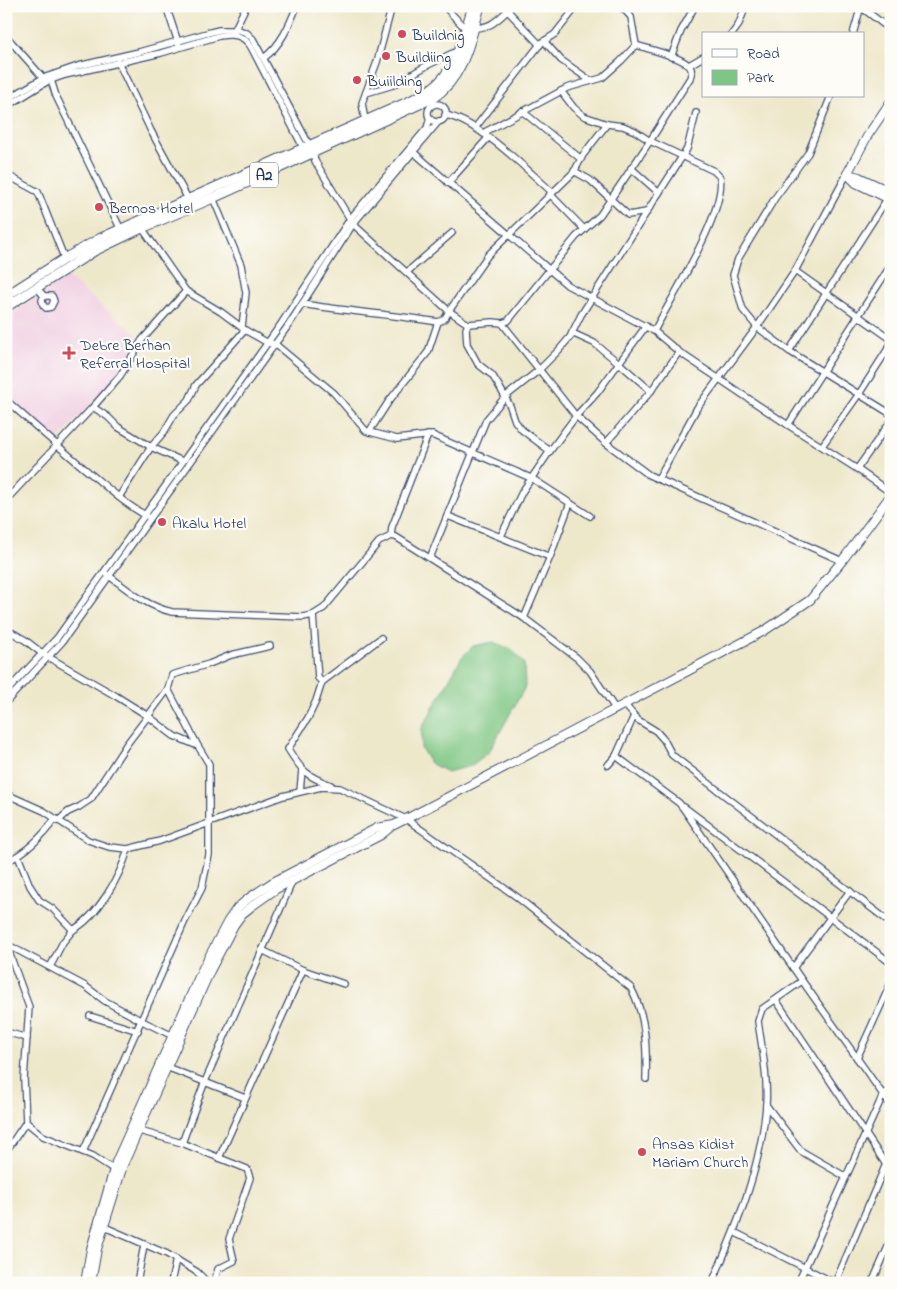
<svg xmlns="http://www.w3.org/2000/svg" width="897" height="1289" viewBox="0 0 897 1289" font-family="'Indie Flower',sans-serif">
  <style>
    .built { fill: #f1d0e3 }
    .green { fill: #7ec683; stroke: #4c7a70 }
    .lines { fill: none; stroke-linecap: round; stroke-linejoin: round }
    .minor-casing { stroke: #3b4b6e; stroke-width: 8 }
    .major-casing { stroke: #3b4b6e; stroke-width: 10 }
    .highway-casing { stroke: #3b4b6e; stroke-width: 11 }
    .minor { stroke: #fff; stroke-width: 5.5 }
    .major { stroke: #fff; stroke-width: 8 }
    .highway { stroke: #fff; stroke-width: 9 }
    .poi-dot { fill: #d1495b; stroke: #fdfcf7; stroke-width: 2 }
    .labels { text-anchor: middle; stroke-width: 4.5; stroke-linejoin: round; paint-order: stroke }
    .shield { fill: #fdfcf7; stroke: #5f6c8c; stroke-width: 1 }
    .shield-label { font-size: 15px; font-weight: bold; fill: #1b2f5e }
    .poi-label { font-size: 16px; fill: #1b2f5e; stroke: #fdfcf7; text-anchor: start }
  </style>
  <rect width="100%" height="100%" fill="#fdfcf7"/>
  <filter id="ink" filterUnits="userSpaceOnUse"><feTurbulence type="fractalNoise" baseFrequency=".02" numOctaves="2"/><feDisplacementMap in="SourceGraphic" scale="10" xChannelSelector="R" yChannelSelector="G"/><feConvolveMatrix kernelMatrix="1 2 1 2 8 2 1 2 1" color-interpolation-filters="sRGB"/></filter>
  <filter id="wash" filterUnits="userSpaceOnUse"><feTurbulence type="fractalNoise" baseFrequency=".0096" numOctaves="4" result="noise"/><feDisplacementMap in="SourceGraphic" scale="20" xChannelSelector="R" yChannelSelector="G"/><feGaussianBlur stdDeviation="1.12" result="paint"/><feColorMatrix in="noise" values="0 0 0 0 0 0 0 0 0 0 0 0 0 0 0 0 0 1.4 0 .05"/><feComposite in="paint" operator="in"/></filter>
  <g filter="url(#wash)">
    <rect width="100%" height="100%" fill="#eee8cb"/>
    <polygon class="built" points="67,277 137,335 137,344 126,362 102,392 57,441 6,392 6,318"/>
    <polygon class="green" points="493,642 511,649 524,663 525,687 489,752 471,766 447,772 430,763 421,748 422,728 462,657 473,646"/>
  </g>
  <g filter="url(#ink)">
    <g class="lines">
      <g class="minor-casing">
        <g id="minor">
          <polyline points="166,6 179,45"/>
          <path d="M444 6 465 28C491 29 495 23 512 6"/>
          <polyline points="621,6 631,17 636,45"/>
          <polyline points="861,7 891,30"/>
          <polyline points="507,10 540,45"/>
          <polyline points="234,31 246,6"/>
          <polyline points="732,34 738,26 746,6"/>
          <polyline points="853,34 861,6"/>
          <polyline points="6,36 45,80"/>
          <polyline points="544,41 561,60 591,81"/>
          <polyline points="671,57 681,31 695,6"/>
          <path d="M264 58C281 45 289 26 297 6"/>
          <polyline points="118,62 151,131 188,199"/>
          <polyline points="689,65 703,57"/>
          <polyline points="51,80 56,96 122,232"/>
          <path d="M561 91 574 108 584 116 607 124 623 126 635 131 650 141 714 171 720 177C727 210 671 299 654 331"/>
          <polyline points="366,93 393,85 428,65 459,50"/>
          <polyline points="831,96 808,153 775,198 738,259 733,275 743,310 757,327 795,271 847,174"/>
          <path d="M6 100 43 78 78 66 139 52 207 33 219 30H239L247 33 253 39 313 152 315 161 353 224 449 311C446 317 445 320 438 322 393 315 347 311 302 304"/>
          <circle cx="437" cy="113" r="9"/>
          <path d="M6 107 48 81 65 75 161 53 219 36C233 34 243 34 251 47L305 151"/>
          <polyline points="522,111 581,159"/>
          <path d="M445 115C479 121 526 169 552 192"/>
          <polyline points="365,121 362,103 377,62 392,6"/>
          <polyline points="475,128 541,43 555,34 577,6"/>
          <path d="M483 133 567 88 602 78 621 61 636 45C648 49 684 57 690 67 693 71 691 74 690 78L650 141 600 215 576 237 508 321 502 323 576 416 550 451 522 430 515 421 510 406 499 386 492 375 478 364 467 344 466 329 468 324 493 322 502 323"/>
          <polyline points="411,150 567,285 654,331 679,352 788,425 857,469 891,493"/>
          <polyline points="631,168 659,193"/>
          <polyline points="574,171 590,180 628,215 647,212"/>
          <polyline points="7,175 38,192 65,260"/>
          <polyline points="448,183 488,138"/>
          <polyline points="550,194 584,229"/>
          <polyline points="213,198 241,265 246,293 242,327"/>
          <polyline points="142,228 186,291 221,312 245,330 268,343 275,344 334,393 366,431 397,439 432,435 533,479 590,516"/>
          <polyline points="795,271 891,339"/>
          <polyline points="407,272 452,233"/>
          <polyline points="36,287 44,296 52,296 54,301 51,307 46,308 43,305 42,300 44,296"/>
          <polyline points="468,324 449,311 488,255 574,172 583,155 607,124"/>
          <polyline points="646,326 597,393 576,416 606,443 649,475 842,561"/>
          <polyline points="572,333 594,343 619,363 651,391"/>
          <polyline points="789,351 887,199"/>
          <path d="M6 400C34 425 62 450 91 474 109 489 126 505 147 516"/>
          <polyline points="93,407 120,376 142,340 186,291"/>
          <polyline points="788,425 891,265"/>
          <polyline points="369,432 389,401 428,352 438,322"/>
          <polyline points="606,443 651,391 679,352"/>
          <polyline points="822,446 859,394 891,344"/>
          <polyline points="857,469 891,421"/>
          <polyline points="658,479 697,408 757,327 789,351 891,414"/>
          <polyline points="119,497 151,447 164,432 174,415 189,400 196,385 245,330"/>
          <polyline points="6,500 93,407 108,417 118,427 151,447 182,461"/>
          <polyline points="448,516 550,557"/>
          <polyline points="391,536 392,527 428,435"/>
          <polyline points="501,536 522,492 550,451"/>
          <polyline points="430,558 486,420 505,397 539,370 559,350 570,337 581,315 687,149 696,113"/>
          <path d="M108 575C128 590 146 606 172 612L303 617 313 615 324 608 379 542 391 536 396 537 524 618 577 658 590 671 616 710"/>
          <polyline points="313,615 318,678 322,682"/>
          <polyline points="524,618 550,557 570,503"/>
          <polyline points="6,629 25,640 43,654 116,696 148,716 126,745 91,799 79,807 68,812 58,821"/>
          <polyline points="168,689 172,675 209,664 231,655 270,646"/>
          <polyline points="6,692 57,638 281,324 350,219 427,128 430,118"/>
          <polyline points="6,702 62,642 290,323 353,224 439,121"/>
          <polyline points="625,705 638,720 656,731 664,740 672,755 891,923"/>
          <polyline points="616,756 679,803 683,808 803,982 891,1106"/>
          <polyline points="608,765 616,756 634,716"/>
          <path d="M331 785C307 777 301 770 288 749L308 718 316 701 322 682 381 638"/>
          <polyline points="300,791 302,770"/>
          <path d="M6 794 44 811 88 840 109 847 128 849 160 841 283 796 321 787 340 788 406 819 517 897 631 988C646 1016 647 1048 646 1079"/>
          <polyline points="684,807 891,963"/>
          <polyline points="18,856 30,886 39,900 53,909 73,930 63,942 50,967"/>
          <path d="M6 862C27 852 42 837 55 819"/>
          <path d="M73 930C98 916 120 877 128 849"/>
          <polyline points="6,944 29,1007 24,1079 26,1122 43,1136 93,1156 116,1171"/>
          <polyline points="6,944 85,986 105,1001 142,1021 175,1037"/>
          <polyline points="262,950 303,970 344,984"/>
          <polyline points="793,968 850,891"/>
          <polyline points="776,1000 891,1172"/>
          <polyline points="90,1016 138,1031"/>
          <polyline points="6,1032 27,1038"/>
          <polyline points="857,1058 891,983"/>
          <polyline points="164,1066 245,1098"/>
          <polyline points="766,1105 801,1151 846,1177"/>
          <polyline points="136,1130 182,1143 247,1169 250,1178 229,1239 234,1261 218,1269 214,1283"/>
          <polyline points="182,1143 204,1084 293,880"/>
          <polyline points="83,1152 185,921 202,888 209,855 209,764 198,746 174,736 148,716 168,689 198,746"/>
          <polyline points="6,1156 7,1150 26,1122"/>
          <polyline points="219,1158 303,970"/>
          <polyline points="100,1225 167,1254 197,1272 208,1283"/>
          <polyline points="734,1232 835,1283"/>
          <polyline points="137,1283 144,1245"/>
          <polyline points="171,1283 176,1259"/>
          <path d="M712 1283C737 1226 761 1168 766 1105 768 1077 762 1049 758 1021L762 1009 802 981"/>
          <polyline points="798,1283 883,1095 891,1089"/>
          <polyline points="835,1283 886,1164"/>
          <polyline points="872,1283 891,1240"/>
        </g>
      </g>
      <g class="major-casing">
        <g id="major">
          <polyline points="847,174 868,135 891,101"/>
          <polyline points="847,174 856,183 891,200"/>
          <polyline points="847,174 859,177 891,192"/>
          <polyline points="85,1283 91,1249 116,1162 203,968 228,921 237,908 249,898 273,882 377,828 394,825 406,819 764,631 810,600 842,561 891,495"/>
          <polyline points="91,1283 97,1249 123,1165 210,971 234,925 242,914 252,906 276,889 381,835 392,826"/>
        </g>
      </g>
      <g class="highway-casing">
        <g id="highway">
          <path d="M6 296 64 259 101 238 410 101C417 97 425 94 431 89 457 71 464 34 473 6"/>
          <path d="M6 307 94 251 142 228 213 198 433 98C464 77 470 40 480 6"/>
        </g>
      </g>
      <use href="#minor" class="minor"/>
      <use href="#major" class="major"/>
      <use href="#highway" class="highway"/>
    </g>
  </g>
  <g class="poi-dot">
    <circle cx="402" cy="34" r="5"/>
    <circle cx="386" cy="56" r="5"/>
    <circle cx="357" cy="80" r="5"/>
    <circle cx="99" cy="207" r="5"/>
    <path d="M66.5 345.5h5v5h5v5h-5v5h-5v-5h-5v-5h5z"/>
    <circle cx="162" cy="522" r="5"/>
    <circle cx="642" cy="1152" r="5"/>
  </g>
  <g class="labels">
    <rect class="shield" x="250" y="162.5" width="28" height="25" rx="4"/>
    <g class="shield-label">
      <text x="264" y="180">A2</text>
    </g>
    <g class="poi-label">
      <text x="412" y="40">Buildnig</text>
      <text x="396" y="62">Buildiing</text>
      <text x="367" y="86">Buiilding</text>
      <text x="109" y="213">Bernos Hotel</text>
      <text x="80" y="350">Debre Berhan<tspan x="80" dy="18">Referral Hospital</tspan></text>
      <text x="172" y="528">Akalu Hotel</text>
      <text x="652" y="1149">Ansas Kidist<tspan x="652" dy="18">Mariam Church</tspan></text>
    </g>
  </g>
  <rect width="897" height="1289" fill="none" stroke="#fdfcf7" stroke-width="25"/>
  <rect x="702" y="32" width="162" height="65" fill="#fdfcf7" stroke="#a3aaba"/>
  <rect x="712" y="49" width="25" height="8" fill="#ffffff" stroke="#a3aaba"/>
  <text x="747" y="58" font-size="15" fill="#1b2f5e">Road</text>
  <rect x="712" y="70" width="25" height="15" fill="#7ec683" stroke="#a3aaba"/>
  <text x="747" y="82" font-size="15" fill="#1b2f5e">Park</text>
</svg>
